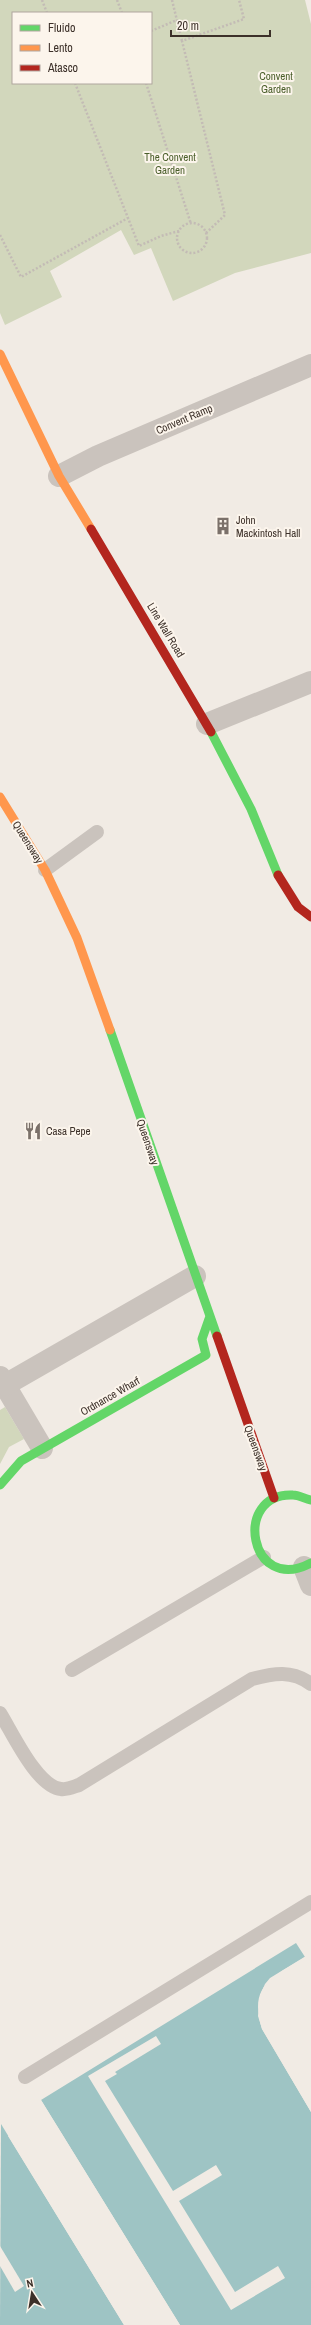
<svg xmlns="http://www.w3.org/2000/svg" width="311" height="2325" viewBox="0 0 311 2325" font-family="'Archivo Narrow',sans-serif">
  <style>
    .green { fill: #d2d7bc; fill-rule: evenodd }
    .water { fill: #9ec4c4 }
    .pier { fill: #f1ebe4 }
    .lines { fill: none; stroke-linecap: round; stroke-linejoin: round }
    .path { stroke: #c3bbb5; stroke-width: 2.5; stroke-dasharray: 2 2; stroke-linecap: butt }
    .lane { stroke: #cac3bd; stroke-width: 14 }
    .street { stroke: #cac3bd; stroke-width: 22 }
    .fast { stroke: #63d668; stroke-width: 9 }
    .slow { stroke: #ff974d; stroke-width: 9 }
    .jam { stroke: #b3261e; stroke-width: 9 }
    .labels { text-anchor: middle; stroke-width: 4; stroke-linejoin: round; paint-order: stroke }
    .park-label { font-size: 11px; fill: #4a5e2a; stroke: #fcf5ec }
    .street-label { font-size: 11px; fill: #3c3029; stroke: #fcf5ec }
    .poi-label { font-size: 11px; fill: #3c3029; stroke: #fcf5ec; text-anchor: start }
  </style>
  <rect width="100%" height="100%" fill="#f1ebe4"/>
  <g class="green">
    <path d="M0 0H305L311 24V253L235 273 173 301 151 248 134 255 121 230 50 271 62 297 5 325 0 313ZM13 13H151V83H13Z"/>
    <polygon points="5,1407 24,1439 9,1447 0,1464 0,1410"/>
  </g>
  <g class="water">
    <path d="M296 1943 305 1957C273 1977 248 1985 262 2029L311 2112V2325H180L41 2100Z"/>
    <polygon points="1,2124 124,2325 0,2325"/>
  </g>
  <g class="pier">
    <polygon points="306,1956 306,1959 271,1980 266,1985 263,1994 260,2016 264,2028 311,2108 311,2112 262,2029 258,2016 261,1993 265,1984 270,1978"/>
    <polygon points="156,2036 161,2044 115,2072 117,2074 105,2081 173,2191 216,2165 222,2175 179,2201 235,2292 278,2266 285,2278 231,2310 88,2076"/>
    <polygon points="41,2100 180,2325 178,2325 39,2101"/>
    <polygon points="10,2135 125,2324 126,2325 124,2325 8,2136"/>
    <polygon points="0,2246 24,2286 15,2292 0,2266"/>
  </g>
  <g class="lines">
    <g class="path">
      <polyline points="42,0 47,13"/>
      <polyline points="117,0 122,13"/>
      <polyline points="172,0 182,41"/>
      <polyline points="151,31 177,20"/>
      <polyline points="75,83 139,246 161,236 179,231"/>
      <polyline points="146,83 191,224"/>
      <circle cx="192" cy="238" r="15"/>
      <polyline points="206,233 225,215 182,41 244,19 239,0"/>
      <polyline points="0,235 21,277 128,218"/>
    </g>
    <g class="lane">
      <polyline points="45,870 97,832"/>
      <polyline points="72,1670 264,1557"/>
      <path d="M0 1713C12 1732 37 1787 61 1789 67 1790 73 1787 79 1785L252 1679C274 1673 292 1670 311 1684"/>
      <polyline points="25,2077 311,1902"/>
    </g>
    <g class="street">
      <polyline points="59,476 98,456 311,365"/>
      <polyline points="207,724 311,682"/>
      <polyline points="0,1377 42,1448"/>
      <polyline points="5,1385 195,1276"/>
      <polyline points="304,1567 311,1585"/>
    </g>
    <g class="fast">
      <polyline points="211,732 251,809 278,875"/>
      <polyline points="110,1030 217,1336"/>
      <polyline points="0,1485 21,1461 206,1355 202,1339 209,1319"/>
      <path d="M311 1500C305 1499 299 1495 293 1495 232 1492 249 1596 311 1563"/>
    </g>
    <g class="slow">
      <polyline points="0,354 59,476 91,529"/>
      <polyline points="0,797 45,870 77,938 110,1030"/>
    </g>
    <g class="jam">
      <polyline points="91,529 211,732"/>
      <polyline points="278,875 298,907 311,917"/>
      <polyline points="217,1336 274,1498"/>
    </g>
  </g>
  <defs>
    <g id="building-bare" transform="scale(1.38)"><path d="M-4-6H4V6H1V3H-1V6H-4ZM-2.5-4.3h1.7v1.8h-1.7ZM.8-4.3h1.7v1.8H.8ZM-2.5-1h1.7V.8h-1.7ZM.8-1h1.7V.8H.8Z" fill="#7b716a" stroke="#fcf5ec" stroke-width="2.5" paint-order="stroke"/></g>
    <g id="restaurant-bare" transform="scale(1.38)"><path d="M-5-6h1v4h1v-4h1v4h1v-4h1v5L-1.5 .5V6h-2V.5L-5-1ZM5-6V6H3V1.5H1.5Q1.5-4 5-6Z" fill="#7b716a" stroke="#fcf5ec" stroke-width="2.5" paint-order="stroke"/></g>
  </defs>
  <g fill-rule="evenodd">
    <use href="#building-bare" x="223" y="526"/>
    <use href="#restaurant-bare" x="33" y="1131"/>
  </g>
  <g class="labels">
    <g class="park-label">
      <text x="276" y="80">Convent<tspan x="276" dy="13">Garden</tspan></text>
      <text x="170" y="161">The Convent<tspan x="170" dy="13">Garden</tspan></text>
    </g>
    <g class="street-label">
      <text transform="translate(184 419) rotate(-23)" y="4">Convent Ramp</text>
      <text transform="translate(166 630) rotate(59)" y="4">Line Wall Road</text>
      <text transform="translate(28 842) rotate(58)" y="4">Queensway</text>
      <text transform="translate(148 1142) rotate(71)" y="4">Queensway</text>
      <text transform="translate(110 1396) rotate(-30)" y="4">Ordnance Wharf</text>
      <text transform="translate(256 1448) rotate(70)" y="4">Queensway</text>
    </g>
    <g class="poi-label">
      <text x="236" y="524">John<tspan x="236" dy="13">Mackintosh Hall</tspan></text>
      <text x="46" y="1135">Casa Pepe</text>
    </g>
  </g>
  <rect x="12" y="12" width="140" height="72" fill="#fcf5ec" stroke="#afa69e"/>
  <rect x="20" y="25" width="20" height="6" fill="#63d668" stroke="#afa69e"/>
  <text x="48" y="32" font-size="12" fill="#3c3029">Fluido</text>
  <rect x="20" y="45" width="20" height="6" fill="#ff974d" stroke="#afa69e"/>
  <text x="48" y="52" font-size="12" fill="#3c3029">Lento</text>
  <rect x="20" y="65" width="20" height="6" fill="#b3261e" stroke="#afa69e"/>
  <text x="48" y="72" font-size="12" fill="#3c3029">Atasco</text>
  <g transform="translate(32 2293) rotate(348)" stroke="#fcf5ec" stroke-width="3" paint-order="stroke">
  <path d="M0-3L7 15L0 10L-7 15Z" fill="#3c3029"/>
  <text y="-6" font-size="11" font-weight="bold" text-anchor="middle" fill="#3c3029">N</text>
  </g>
  <path d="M171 30v6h99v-6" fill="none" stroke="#3c3029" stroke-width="2"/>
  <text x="177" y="30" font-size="12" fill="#3c3029" stroke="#fcf5ec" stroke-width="3" paint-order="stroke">20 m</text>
</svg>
